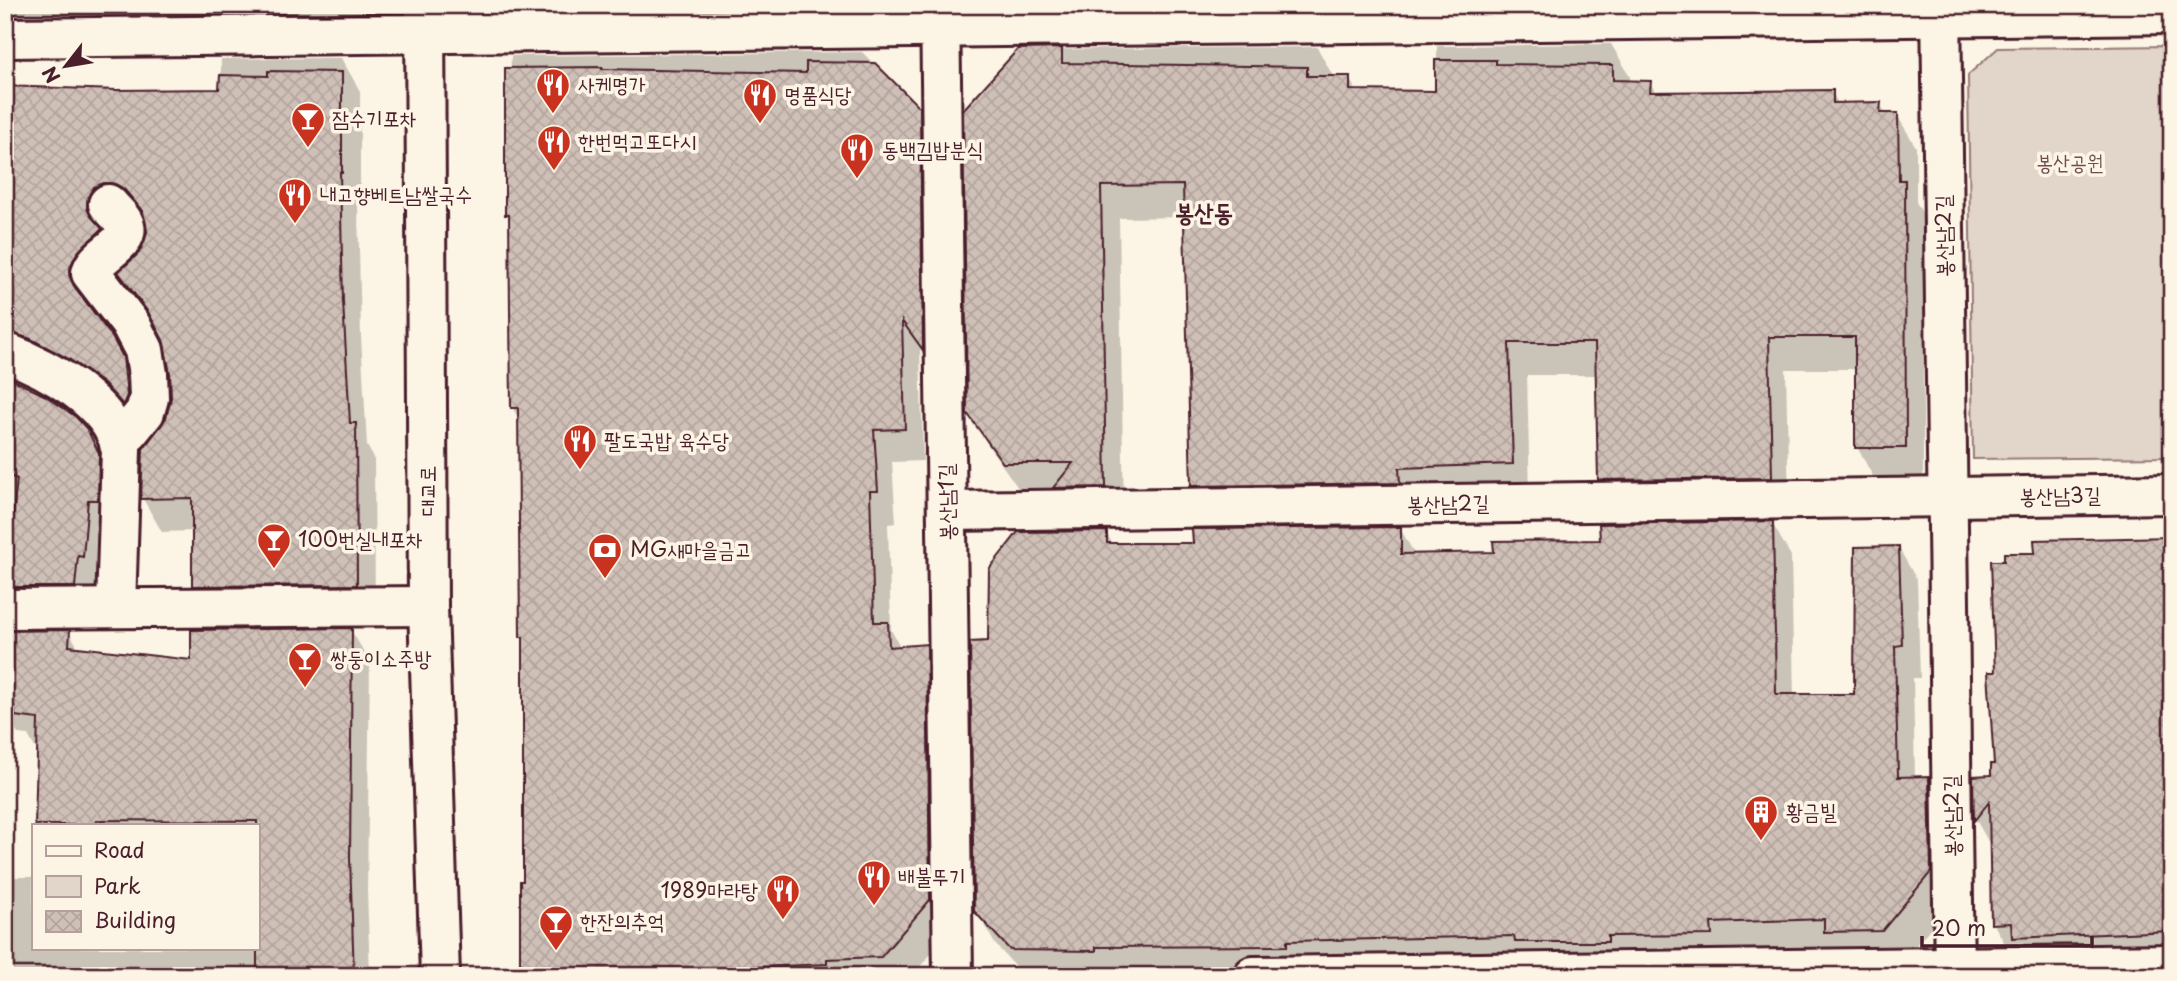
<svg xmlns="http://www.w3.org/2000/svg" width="2177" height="981" viewBox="0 0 2177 981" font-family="'Playpen Sans','Poor Story',sans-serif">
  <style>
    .park { fill: #e2d5ca; stroke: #967a7a; stroke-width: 2 }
    .shadow { fill: #0003 }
    .building { fill: url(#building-cross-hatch); stroke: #4a1f2b; stroke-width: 2 }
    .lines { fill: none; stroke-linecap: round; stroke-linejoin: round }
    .minor-casing { stroke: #4a1f2b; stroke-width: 44 }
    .major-casing { stroke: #4a1f2b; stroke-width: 44 }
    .minor { stroke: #fcf5e5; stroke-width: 38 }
    .major { stroke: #fcf5e5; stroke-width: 38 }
    .labels { text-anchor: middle; stroke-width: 7; stroke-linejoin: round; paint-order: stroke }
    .poi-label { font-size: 21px; fill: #4a1f2b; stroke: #fcf5e5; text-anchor: start }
    .park-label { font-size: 21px; fill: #704c53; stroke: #fcf5e5 }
    .street-label { font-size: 21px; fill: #4a1f2b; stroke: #fcf5e5 }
    .quarter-label { font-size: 24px; font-weight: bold; fill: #4a1f2b; stroke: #fcf5e5 }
  </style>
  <defs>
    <pattern id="building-cross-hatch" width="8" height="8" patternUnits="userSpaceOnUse" patternTransform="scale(1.75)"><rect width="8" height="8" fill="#cfc0b7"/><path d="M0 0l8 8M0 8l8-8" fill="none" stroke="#b3a59e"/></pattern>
  </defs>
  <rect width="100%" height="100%" fill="#fcf5e5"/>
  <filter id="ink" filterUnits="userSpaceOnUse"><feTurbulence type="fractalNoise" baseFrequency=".0143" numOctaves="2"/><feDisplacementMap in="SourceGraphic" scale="14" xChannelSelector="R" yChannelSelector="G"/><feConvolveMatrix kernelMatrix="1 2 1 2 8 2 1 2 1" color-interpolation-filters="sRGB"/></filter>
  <g filter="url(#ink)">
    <polygon class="park" points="2172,46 2172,457 1973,459 1968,75 1998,48"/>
    <g class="shadow">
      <polygon points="5,5 367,5 367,33 224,17 138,17 95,47 52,19 5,15"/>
      <polygon points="510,5 922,5 880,40 530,44 510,10"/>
      <polygon points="973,5 1901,5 1004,38"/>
      <polygon points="1611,44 1630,76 1630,82 1650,82 1656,94 1832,92 1839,105 1880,104 1886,114 1897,115 1916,147 1916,202 1923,214 1923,480 1875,480 1857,447 1857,369 1786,369 1789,509 1619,512 1600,480 1597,375 1527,375 1530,496 1212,517 1193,485 1186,217 1119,218 1124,519 1023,495 988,445 969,412 1019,50 1317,47 1334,78 1349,78 1357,92 1437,92 1437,46"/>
      <polygon points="862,52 918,109 938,143 941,379 920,349 923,461 892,462 896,523 888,524 891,630 901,648 926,646 945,679 948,934 912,976 521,976 525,883 524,642 522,637 520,421 512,407 511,221 507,215 511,56"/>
      <polygon points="341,58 360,91 360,206 358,206 361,336 367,446 374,458 375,617 212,618 193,585 193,531 162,532 143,499 173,397 171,370 165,339 139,306 120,273 135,260 147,243 149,226 136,216 89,299 88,307 111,338 131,372 145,429 37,366 18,333 5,92 221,91 221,59"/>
      <polygon points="5,378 86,431 105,464 101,588 96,588 95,603 28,596 9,563 14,525 5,521"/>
      <polygon points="1772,523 1791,556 1794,696 1856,695 1898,547 1917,580 1920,678 1913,678 1915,778 1928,778 1948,811 1949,906 1901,963 1333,976 1024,976 995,944 976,910 990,642 1106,532 1113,545 1195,545 1400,528 1415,555 1495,554"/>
      <polygon points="2172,537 2172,974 2012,956 1993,923 1992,848 1976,820 1975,777 1993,777 1996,766 1997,673 2006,562 2036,554"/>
      <polygon points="351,630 370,662 367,891 370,976 5,976 5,877 33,877 33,948 257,948 257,825 37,825 39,748 35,748 28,735 18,734 12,723 5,723 5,633 69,632 79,649 193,662"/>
    </g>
    <g class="building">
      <polygon points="1062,48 1062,63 1307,67 1307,76 1350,76 1350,90 1435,91 1435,60 1496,60 1496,64 1613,65 1613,80 1651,81 1650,92 1833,90 1833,103 1881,102 1880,113 1898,113 1899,180 1905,180 1906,448 1855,448 1855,337 1769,337 1772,478 1598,480 1595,343 1509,343 1513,464 1399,468 1400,483 1191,486 1183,185 1101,186 1106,487 1053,488 1073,463 1003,463 967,413 963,110 1018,49"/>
      <polygon points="806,62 875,63 920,108 923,350 902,321 905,429 874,430 878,491 870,491 874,622 888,622 889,647 927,644 930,900 881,957 827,959 827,964 737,968 737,971 655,976 520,976 520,881 523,881 523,637 520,637 518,408 511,408 509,215 505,215 505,68 602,67 602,69 806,73"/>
      <polygon points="268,71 342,72 342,173 340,173 343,302 350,423 356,423 357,585 192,586 192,498 141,499 143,449 166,418 171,398 170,373 163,340 148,312 118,272 139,253 147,232 143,212 124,189 115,184 104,183 94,187 88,197 87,209 102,229 77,253 71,265 69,275 74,286 112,337 123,357 127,395 123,405 104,384 69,359 31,339 5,331 5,86 117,90 219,89 220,75 268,76"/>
      <polygon points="5,376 46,396 76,417 87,429 99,453 98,500 88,500 83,557 78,556 75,587 5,587 17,479 5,474"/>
      <polygon points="1773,521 1776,694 1854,694 1855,547 1899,546 1902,645 1895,646 1898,777 1929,776 1931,872 1882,931 1824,932 1824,919 1711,923 1712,935 1608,936 1608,942 1515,942 1514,936 1287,941 1287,946 1096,947 1096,951 1010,950 974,911 970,642 988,641 989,569 1018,532 1107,531 1107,543 1193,543 1192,529 1401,527 1401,554 1494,552 1493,541 1600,540 1599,524"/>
      <polygon points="2172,537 2172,931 2012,938 2011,923 1991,924 1989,802 1974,821 1973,776 1991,775 1991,764 1994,764 1988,672 1995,672 1991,561 2004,561 2004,553 2035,553 2034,540"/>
      <polygon points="352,628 350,858 354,976 257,976 257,821 97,820 97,825 35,825 38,719 15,716 14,705 5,704 5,631 70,630 69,646 191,660 191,630"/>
    </g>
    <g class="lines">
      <g class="minor-casing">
        <g id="minor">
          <polyline points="940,5 953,976"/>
          <polyline points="1941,5 1954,976"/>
          <polyline points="5,38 2172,14"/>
          <path d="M108 204C113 210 123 218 125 226 130 245 94 255 91 273L131 325 144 350 148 374 149 398 145 412 119 444"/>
          <path d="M5 352C47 368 110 401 121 449L116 608"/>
          <polyline points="947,511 2172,494"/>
          <polyline points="5,609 428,606"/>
          <polyline points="1253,976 2172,964"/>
        </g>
      </g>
      <g class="major-casing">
        <polyline id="major" points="425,5 428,606 440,976"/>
      </g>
      <use href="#minor" class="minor"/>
      <use href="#major" class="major"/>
    </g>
  </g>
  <defs>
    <g id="restaurant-pin" transform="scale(1.75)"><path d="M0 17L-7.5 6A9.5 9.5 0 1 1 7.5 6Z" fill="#c8321e" stroke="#fcf5e5"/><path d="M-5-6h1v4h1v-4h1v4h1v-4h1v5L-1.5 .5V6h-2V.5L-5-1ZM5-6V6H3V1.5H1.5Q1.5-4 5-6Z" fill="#fff"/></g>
    <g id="bar-pin" transform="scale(1.75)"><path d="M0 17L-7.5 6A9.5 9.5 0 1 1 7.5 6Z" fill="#c8321e" stroke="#fcf5e5"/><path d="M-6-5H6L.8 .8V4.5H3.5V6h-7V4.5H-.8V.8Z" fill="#fff"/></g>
    <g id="bank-pin" transform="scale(1.75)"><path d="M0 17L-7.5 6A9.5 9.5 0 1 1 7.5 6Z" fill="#c8321e" stroke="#fcf5e5"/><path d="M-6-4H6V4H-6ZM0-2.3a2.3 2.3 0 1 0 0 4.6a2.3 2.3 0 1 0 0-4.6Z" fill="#fff"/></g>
    <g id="building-pin" transform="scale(1.75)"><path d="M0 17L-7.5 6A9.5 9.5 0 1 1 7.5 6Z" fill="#c8321e" stroke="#fcf5e5"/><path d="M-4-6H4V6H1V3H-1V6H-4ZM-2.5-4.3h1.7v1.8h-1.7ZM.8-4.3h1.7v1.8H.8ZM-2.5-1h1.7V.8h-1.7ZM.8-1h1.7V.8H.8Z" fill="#fff"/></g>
  </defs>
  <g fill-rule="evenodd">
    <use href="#restaurant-pin" x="553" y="85"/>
    <use href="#restaurant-pin" x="760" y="95"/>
    <use href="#bar-pin" x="308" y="119"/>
    <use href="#restaurant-pin" x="554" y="142"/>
    <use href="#restaurant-pin" x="857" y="150"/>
    <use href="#restaurant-pin" x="295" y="195"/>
    <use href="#restaurant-pin" x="580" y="441"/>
    <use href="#bar-pin" x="274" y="540"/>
    <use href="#bank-pin" x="605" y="550"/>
    <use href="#bar-pin" x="305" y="659"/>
    <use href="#building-pin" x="1761" y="812"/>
    <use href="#restaurant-pin" x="874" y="877"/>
    <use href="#restaurant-pin" x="783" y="891"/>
    <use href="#bar-pin" x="556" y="922"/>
  </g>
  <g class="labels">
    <g class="poi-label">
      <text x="578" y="92">사케명가</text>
      <text x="784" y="102">명품식당</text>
      <text x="332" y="126">잠수기포차</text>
      <text x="578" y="149">한번먹고또다시</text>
      <text x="882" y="157">동백김밥분식</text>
      <text x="320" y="202">내고향베트남쌀국수</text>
      <text x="604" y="448">팔도국밥 육수당</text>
      <text x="298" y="547">100번실내포차</text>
      <text x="630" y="557">MG새마을금고</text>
      <text x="330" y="666">쌍둥이소주방</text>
      <text x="1786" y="819">황금빌</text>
      <text x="898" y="884">배불뚜기</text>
      <text x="758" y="898" text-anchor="end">1989마라탕</text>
      <text x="580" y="929">한잔의추억</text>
    </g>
    <g class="park-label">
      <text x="2070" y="170">봉산공원</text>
    </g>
    <g class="street-label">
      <text transform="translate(1944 236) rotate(-91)" y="7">봉산남2길</text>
      <text transform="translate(428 491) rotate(-90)" y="7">대교로</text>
      <text transform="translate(2060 496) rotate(-1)" y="7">봉산남3길</text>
      <text transform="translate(947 502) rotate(-91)" y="7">봉산남1길</text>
      <text transform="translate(1448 504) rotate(-1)" y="7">봉산남2길</text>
      <text transform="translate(1952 816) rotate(-91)" y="7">봉산남2길</text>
    </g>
    <g class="quarter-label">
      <text x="1204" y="221">봉산동</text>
    </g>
  </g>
  <rect width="2177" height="981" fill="none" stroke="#fcf5e5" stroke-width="28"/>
  <rect x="14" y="14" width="2149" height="953" fill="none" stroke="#4a1f2b" stroke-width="2.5" filter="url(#ink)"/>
  <rect x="32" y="824" width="228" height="126" fill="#fcf5e5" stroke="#b59f9b" stroke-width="2"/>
  <rect x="46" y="846" width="35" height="10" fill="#fcf5e5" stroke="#b59f9b" stroke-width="2"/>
  <text x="94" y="858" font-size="21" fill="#4a1f2b">Road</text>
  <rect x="46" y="876" width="35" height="21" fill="#e2d5ca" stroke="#b59f9b" stroke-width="2"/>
  <text x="94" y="894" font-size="21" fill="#4a1f2b">Park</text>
  <rect x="46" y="911" width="35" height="21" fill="url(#building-cross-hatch)" stroke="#b59f9b" stroke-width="2"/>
  <text x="94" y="928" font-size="21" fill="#4a1f2b">Building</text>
  <g transform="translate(66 66) rotate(239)" stroke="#fcf5e5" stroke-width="5" paint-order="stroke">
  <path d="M0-5L12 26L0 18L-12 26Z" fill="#4a1f2b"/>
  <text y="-10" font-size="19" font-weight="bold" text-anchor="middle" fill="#4a1f2b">N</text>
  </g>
  <path d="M1922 936v10h170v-10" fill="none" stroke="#4a1f2b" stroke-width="3.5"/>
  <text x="1932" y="936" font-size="21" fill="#4a1f2b" stroke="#fcf5e5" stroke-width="5" paint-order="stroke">20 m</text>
</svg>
